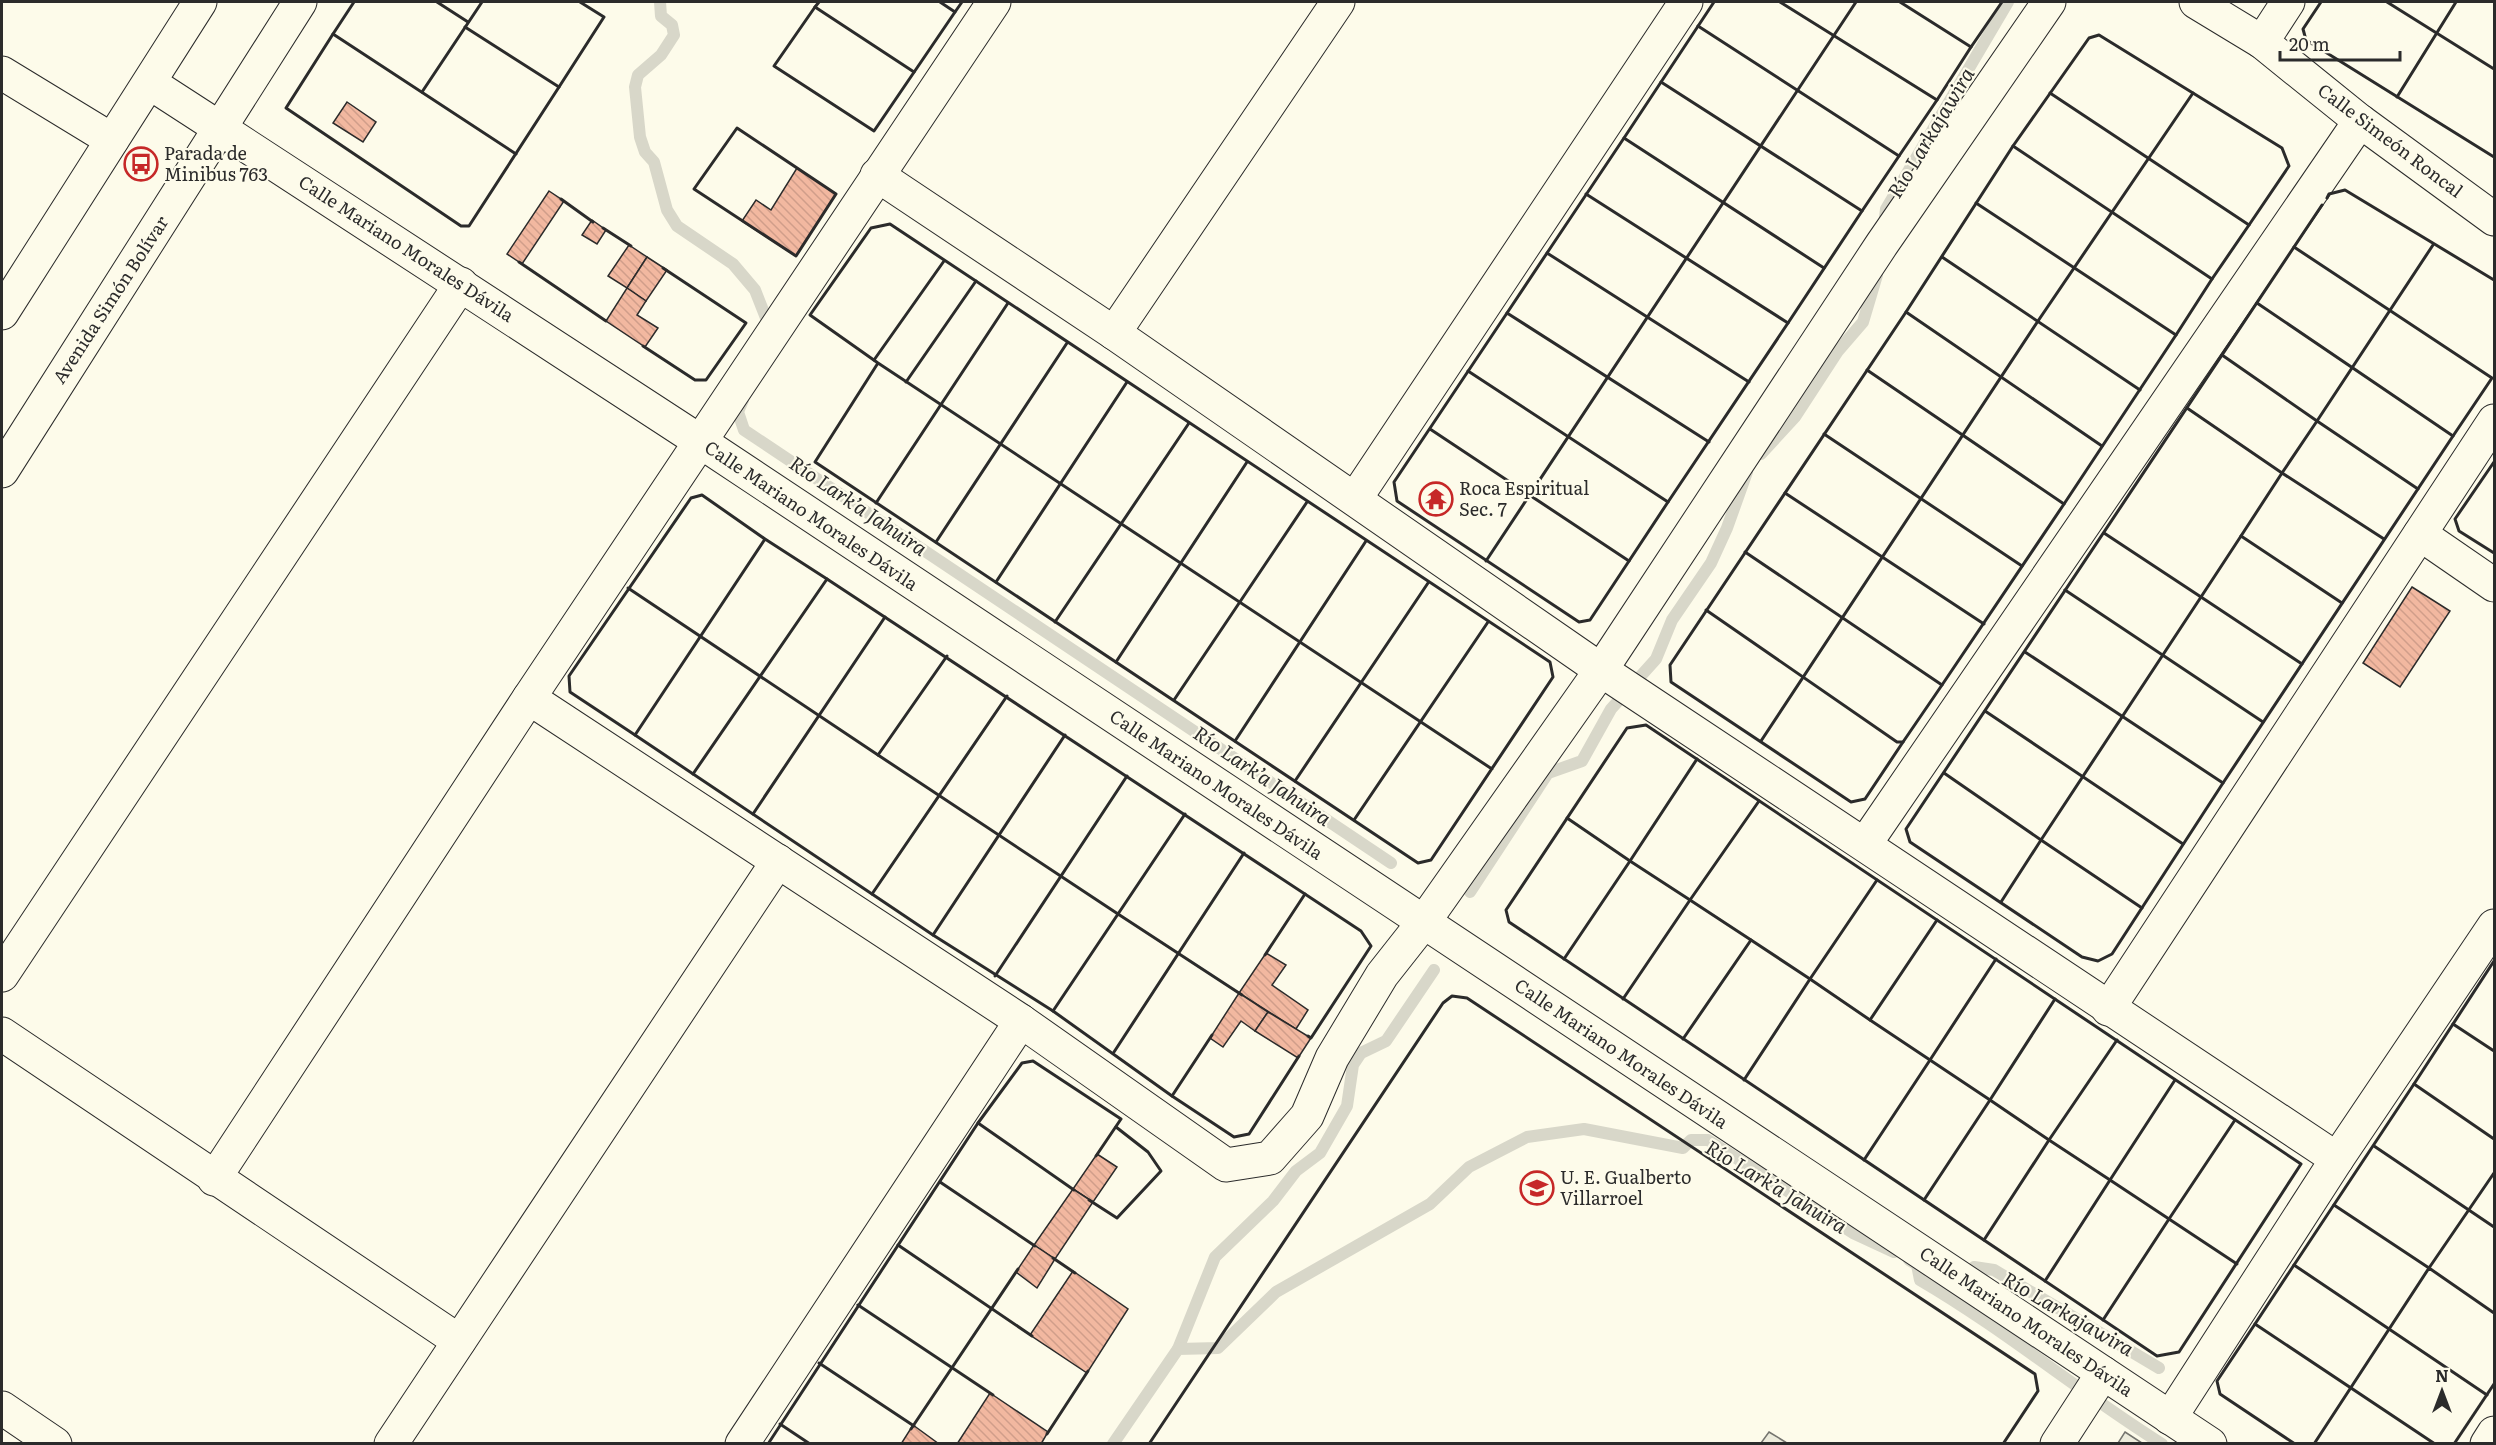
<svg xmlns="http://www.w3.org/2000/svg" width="2496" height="1445" viewBox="0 0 2496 1445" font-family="Literata,serif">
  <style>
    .green { fill: #ecebdb; stroke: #74746e; stroke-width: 1.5 }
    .park { fill: url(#park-tufts); stroke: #74746e; stroke-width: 1.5 }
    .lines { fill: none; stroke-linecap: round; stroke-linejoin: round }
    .stream { stroke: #d8d7c9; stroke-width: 12 }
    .building { fill: url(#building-back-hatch); stroke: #2b2b2b; stroke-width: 1.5 }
    .street-casing { stroke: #2b2b2b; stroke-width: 35 }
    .secondary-casing { stroke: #2b2b2b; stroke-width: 35 }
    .street { stroke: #fdfbea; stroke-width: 33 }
    .secondary { stroke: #fdfbea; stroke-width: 33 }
    .wall { stroke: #2b2b2b; stroke-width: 3 }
    .labels { text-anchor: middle; stroke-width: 4.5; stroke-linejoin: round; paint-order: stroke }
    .street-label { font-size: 18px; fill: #2b2b2b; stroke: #fdfbea }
    .poi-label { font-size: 18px; fill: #2b2b2b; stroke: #fdfbea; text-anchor: start }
    .water-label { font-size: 20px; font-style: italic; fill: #2b2b2b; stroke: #fdfbea }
  </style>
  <defs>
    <pattern id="park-tufts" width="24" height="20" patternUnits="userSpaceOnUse" patternTransform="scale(1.5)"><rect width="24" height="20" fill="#ecebdb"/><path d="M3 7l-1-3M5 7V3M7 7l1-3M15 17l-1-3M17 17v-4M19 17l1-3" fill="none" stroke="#cbcabc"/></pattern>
    <pattern id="building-back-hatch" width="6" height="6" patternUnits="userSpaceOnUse" patternTransform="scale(1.5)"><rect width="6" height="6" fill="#f2b8a0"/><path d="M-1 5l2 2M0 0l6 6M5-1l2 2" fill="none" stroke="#d09e8a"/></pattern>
  </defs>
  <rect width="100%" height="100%" fill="#fdfbea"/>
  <polygon class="green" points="1769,1432 1787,1443 1761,1443"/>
  <polygon class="park" points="2125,1432 2142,1443 2118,1443"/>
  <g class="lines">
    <g class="stream">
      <polyline points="660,2 661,16 672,25 674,35 661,55 638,75 635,87 640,137 645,152 654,162 667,210 677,226 733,264 755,290 770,328"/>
      <polyline points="1884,225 1886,209 2008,2"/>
      <polyline points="743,400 738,412 744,430 1391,863"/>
      <polyline points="1761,454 1795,417 1838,351 1863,322 1877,275"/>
      <polyline points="1470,892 1548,773 1582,761 1611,709 1656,659 1672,620 1711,563 1727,528 1747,472"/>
      <path d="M1909 1260 1917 1265 1920 1280C2004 1329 2079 1392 2162 1444"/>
      <polyline points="1974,1267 1994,1270 2159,1368"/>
      <polyline points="1178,1349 1215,1257 1273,1201 1296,1171 1320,1153 1347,1106 1353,1065 1361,1053 1386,1041 1434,970"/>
      <polyline points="1113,1444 1178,1349 1218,1348 1276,1292 1430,1204 1469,1167 1527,1137 1584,1129 1683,1148 1691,1140 1708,1140 1853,1233 1894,1252"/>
    </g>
  </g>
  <g class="building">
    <polygon points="347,102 376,122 363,142 333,123"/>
    <polygon points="797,168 836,194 796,256 742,221 756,200 771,210"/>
    <polygon points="549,191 564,201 522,264 507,254"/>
    <polygon points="592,220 606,230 597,244 582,235"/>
    <polygon points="629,245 647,257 627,288 608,276"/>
    <polygon points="647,257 667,270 646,301 627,288"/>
    <polygon points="627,288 646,301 637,315 658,328 645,347 606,321"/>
    <polygon points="2412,587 2450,611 2400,687 2363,663"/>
    <polygon points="1266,953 1286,965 1272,985 1308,1010 1296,1029 1239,993"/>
    <polygon points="1239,993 1268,1012 1255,1031 1241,1021 1223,1047 1210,1038"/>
    <polygon points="1268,1012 1311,1038 1298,1058 1255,1031"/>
    <polygon points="1097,1154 1117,1167 1093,1202 1073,1189"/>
    <polygon points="1073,1189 1093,1202 1055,1259 1034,1245"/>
    <polygon points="1034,1245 1055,1259 1037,1288 1016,1272"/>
    <polygon points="1073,1271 1128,1309 1087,1373 1030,1335"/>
    <polygon points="990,1393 1048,1432 1041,1444 957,1444"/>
    <polygon points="913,1425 939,1444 901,1444"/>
  </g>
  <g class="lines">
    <g class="street-casing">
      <g id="street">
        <polyline points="2262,42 2288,2"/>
        <polyline points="2,73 112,140"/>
        <polyline points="221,129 701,442 2210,1444"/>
        <polyline points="877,175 1114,333 1601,670 2337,1159"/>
        <polyline points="1114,333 1338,2"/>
        <polyline points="1355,499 1686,2"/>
        <polyline points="2420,534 2494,585"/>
        <polyline points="529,698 1021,1021 1226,1165 1270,1158 1307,1116 1332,1058 1382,975 1423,923 1601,670 1882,244 2049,2"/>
        <polyline points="1865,844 2360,121"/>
        <polyline points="2,975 461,284"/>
        <polyline points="2108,1009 2494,421"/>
        <polyline points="2,1034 459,1341"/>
        <polyline points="214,1179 529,698 994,2"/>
        <polyline points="2,1408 55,1444"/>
        <polyline points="2170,1418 2337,1159 2494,926"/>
        <polyline points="391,1444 778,861"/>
        <polyline points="742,1444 1021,1021"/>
        <polyline points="2057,1444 2103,1373"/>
        <polyline points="2487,1444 2494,1433"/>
      </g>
    </g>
    <g class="secondary-casing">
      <g id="secondary">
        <polyline points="2196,2 2262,42 2360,121 2494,219"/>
        <polyline points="150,83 221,129"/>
        <polyline points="2,313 200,2"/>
        <polyline points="2,471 300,2"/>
      </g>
    </g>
    <use href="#street" class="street"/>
    <use href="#secondary" class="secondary"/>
    <g class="wall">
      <polyline points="354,2 333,34 516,154"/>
      <polyline points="437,2 468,22"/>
      <polyline points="819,2 815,7 914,72"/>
      <polyline points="940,2 955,12 962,2"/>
      <polyline points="1714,2 1624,138 1824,268"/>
      <polyline points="1780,2 1937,100 1899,156"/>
      <polyline points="1900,2 1971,47 1937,100"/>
      <polyline points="2321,2 2303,29 2306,40 2494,157"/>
      <polyline points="2387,2 2494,69"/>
      <polyline points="815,7 774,66 874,131 955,12"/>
      <polyline points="1698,26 1899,156 1862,211"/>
      <polyline points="333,34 286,108 461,226 469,226 559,87 465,27"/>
      <polyline points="1971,47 2002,2"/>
      <polyline points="1661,82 1862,211 1788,323"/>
      <polyline points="559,87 604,17 580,2"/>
      <polyline points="422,92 482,2"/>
      <polyline points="2050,93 2249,225 2212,279"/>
      <polyline points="2397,97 2456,2"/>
      <polygon points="737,128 836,194 796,256 694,189"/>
      <polyline points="2013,146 2212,279 2176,335"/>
      <polyline points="1586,194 1788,323 1668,502"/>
      <polyline points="2327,198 2329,194 2345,190 2494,280"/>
      <polyline points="561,199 593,222"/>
      <polyline points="1976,203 2176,335 2064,504"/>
      <polyline points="603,228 631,246"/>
      <polyline points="2294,247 2492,378 2453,436"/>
      <polyline points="1547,253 1624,138"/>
      <polyline points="1942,257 2140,390"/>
      <polyline points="519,262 606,321"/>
      <polyline points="1906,312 2102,446"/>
      <polyline points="1507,313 1547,253 1749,382"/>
      <polyline points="643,346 695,380 706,380 746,323 663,268"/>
      <polyline points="2222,355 2317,421 2433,245"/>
      <polyline points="874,360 944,261"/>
      <polyline points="878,363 815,462 1418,863 1431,860 1553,677 1550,662 890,224 871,228 810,315 878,363 1492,769"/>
      <polyline points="1867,370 2064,504 1942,685"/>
      <polyline points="1468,371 1668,502 1629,561"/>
      <polyline points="906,382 976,281"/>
      <polyline points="2187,408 2282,473 2317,421 2418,489"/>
      <polyline points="1430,429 1629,561 1590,620 1579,622 1397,501 1394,482 1507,313 1709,442"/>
      <polyline points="1824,434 2022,566"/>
      <polyline points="2494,462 2455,519 2459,531 2494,553"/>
      <polyline points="1785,493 1984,624"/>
      <polyline points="876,503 1008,303"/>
      <polyline points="2241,536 2282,473 2384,539"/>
      <polyline points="765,539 702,495 691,498 569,676 570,692 635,735 765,539 827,579"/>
      <polyline points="936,542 1067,343"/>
      <polyline points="1486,561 1856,2"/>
      <polyline points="996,582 1127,382"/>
      <polyline points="628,588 878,755"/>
      <polyline points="2065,590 2263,722"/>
      <polyline points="1706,610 1897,742 1903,742 1942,685 1745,552"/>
      <polyline points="1055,622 1189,423"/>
      <polyline points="2025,652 2223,783 2112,954 2098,961 2082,957 1910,842 1906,829 2322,205"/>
      <polyline points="947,656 878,755 1118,914 1185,814"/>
      <polyline points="1116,662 1247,462"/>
      <polyline points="2302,664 2201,597 2241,536 2342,603"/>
      <polyline points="1174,700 1307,502"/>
      <polyline points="1985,711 2183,844"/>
      <polygon points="1646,725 2301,1164 2179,1352 2157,1356 1509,922 1506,910 1627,728"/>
      <polyline points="635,735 872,894"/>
      <polyline points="1065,735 933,935 1053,1011 1172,1096"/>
      <polyline points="1235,741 1366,541"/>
      <polyline points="1761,741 2038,321 2193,93"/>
      <polyline points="1903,742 1865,799 1851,802 1671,682 1670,665 1906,312 2013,146 2089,38 2099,35 2282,148 2289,166 2249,225"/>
      <polyline points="1944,773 2041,840 2201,597 2104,533"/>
      <polyline points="693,774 827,579 1361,931 1371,946 1311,1038 1308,1036"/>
      <polyline points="1295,781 1428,583"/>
      <polyline points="2223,783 2453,436 2257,303"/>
      <polyline points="753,814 885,617"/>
      <polyline points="1354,820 1488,622"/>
      <polyline points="2001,902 2041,840 2142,908"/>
      <polyline points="933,935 872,894 1007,696"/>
      <polyline points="1265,955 1305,894"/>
      <polyline points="1564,959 1630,861 1567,818"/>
      <polyline points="2494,961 2414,1084 2494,1139"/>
      <polyline points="995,976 1127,776"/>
      <polyline points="1623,999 1690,900 1630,861 1697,759"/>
      <polyline points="1053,1011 1118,914 1242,995"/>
      <polyline points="1870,1020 1810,979 1877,880"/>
      <polyline points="2453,1024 2494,1051"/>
      <polyline points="1212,1035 1172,1096 1234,1137 1249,1134 1299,1056"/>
      <polyline points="1683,1039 1751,940 1690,900 1759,801"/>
      <polyline points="1114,1052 1244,853"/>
      <polyline points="1744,1080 1810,979 1751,940"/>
      <polyline points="2414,1084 2294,1265 2487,1395"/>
      <polyline points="2235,1120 2169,1219 2237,1264"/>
      <polyline points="978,1123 1074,1190"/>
      <polyline points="2374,1146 2494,1227"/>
      <polyline points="1864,1160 1930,1060 1870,1020 1937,920"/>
      <polyline points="940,1182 1035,1246"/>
      <polyline points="1089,1200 1117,1218 1161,1171 1148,1152 1116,1127"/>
      <polyline points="1924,1200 1990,1100 1930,1060 1996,959"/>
      <polyline points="2334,1205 2429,1268 2494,1173"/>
      <polyline points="1984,1240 2049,1140 1990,1100 2055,999"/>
      <polyline points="898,1245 1032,1336"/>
      <polyline points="1053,1258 1075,1273"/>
      <polyline points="2294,1265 2255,1324 2435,1444"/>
      <polyline points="2045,1281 2110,1180 2049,1140 2117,1040"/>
      <polyline points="858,1305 993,1395"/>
      <polyline points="2103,1320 2169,1219 2110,1180 2175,1080"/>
      <polyline points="2255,1324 2217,1381 2220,1394 2295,1444"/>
      <polyline points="819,1363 914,1426"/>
      <polyline points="780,1424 810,1444"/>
      <polyline points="911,1429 1018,1269"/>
      <polyline points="1047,1434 1088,1371"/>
      <polyline points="768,1444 978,1123 1022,1063 1033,1061 1121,1119 1096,1156"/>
      <polyline points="1149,1444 1443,1003 1452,996 1467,998 2035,1374 2038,1391 2003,1444"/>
      <polyline points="2314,1444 2429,1268 2494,1313"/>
      <polyline points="2454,1444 2494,1384"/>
    </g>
  </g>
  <defs>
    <g id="bus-ring" transform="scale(1.725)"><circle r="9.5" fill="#fdfbea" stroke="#c62828" stroke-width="1.5"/><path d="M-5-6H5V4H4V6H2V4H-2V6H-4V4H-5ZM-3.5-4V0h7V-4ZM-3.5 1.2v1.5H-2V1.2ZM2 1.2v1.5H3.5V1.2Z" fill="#c62828"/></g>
    <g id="temple-ring" transform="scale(1.725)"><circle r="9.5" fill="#fdfbea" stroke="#c62828" stroke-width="1.5"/><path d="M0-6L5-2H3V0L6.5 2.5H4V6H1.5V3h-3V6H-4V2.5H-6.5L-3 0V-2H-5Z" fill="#c62828"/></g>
    <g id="school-ring" transform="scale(1.725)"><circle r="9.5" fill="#fdfbea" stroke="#c62828" stroke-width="1.5"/><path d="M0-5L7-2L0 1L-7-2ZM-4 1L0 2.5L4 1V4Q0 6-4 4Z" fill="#c62828"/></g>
  </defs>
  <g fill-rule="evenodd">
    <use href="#bus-ring" x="141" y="164"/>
    <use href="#temple-ring" x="1436" y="499"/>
    <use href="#school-ring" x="1537" y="1188"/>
  </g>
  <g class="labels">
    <g class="street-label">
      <text transform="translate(2390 141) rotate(37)" y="6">Calle Simeón Roncal</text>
      <text transform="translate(406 249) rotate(33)" y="6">Calle Mariano Morales Dávila</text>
      <text transform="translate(111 300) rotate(-57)" y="6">Avenida Simón Bolívar</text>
      <text transform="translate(811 516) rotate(34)" y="6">Calle Mariano Morales Dávila</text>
      <text transform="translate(1216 785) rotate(34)" y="6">Calle Mariano Morales Dávila</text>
      <text transform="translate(1621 1054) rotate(34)" y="6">Calle Mariano Morales Dávila</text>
      <text transform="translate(2026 1322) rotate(34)" y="6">Calle Mariano Morales Dávila</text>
    </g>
    <g class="poi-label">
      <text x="164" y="160">Parada de<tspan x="164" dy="21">Minibus 763</tspan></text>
      <text x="1459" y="495">Roca Espiritual<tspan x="1459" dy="21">Sec. 7</tspan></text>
      <text x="1560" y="1184">U. E. Gualberto<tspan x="1560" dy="21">Villarroel</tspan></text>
    </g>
    <g class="water-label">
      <text transform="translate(1931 133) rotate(-59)" y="7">Río Larkajawira</text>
      <text transform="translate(858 506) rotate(34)" y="7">Río Lark’a Jahuira</text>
      <text transform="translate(1262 776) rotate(34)" y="7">Río Lark’a Jahuira</text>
      <text transform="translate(1776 1187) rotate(31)" y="7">Río Lark’a Jahuira</text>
      <text transform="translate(2068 1314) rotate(30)" y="7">Río Larkajawira</text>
    </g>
  </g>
  <rect width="2496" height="1445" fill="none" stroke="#2b2b2b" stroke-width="6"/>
  <g transform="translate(2442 1391)" stroke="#fdfbea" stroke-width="4.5" paint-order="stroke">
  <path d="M0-4.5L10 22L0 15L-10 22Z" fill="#2b2b2b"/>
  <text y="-9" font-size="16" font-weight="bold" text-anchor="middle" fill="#2b2b2b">N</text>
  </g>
  <path d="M2280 51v9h120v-9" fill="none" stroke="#2b2b2b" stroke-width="3"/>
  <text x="2289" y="51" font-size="18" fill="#2b2b2b" stroke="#fdfbea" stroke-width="4.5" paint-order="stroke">20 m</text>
</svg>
